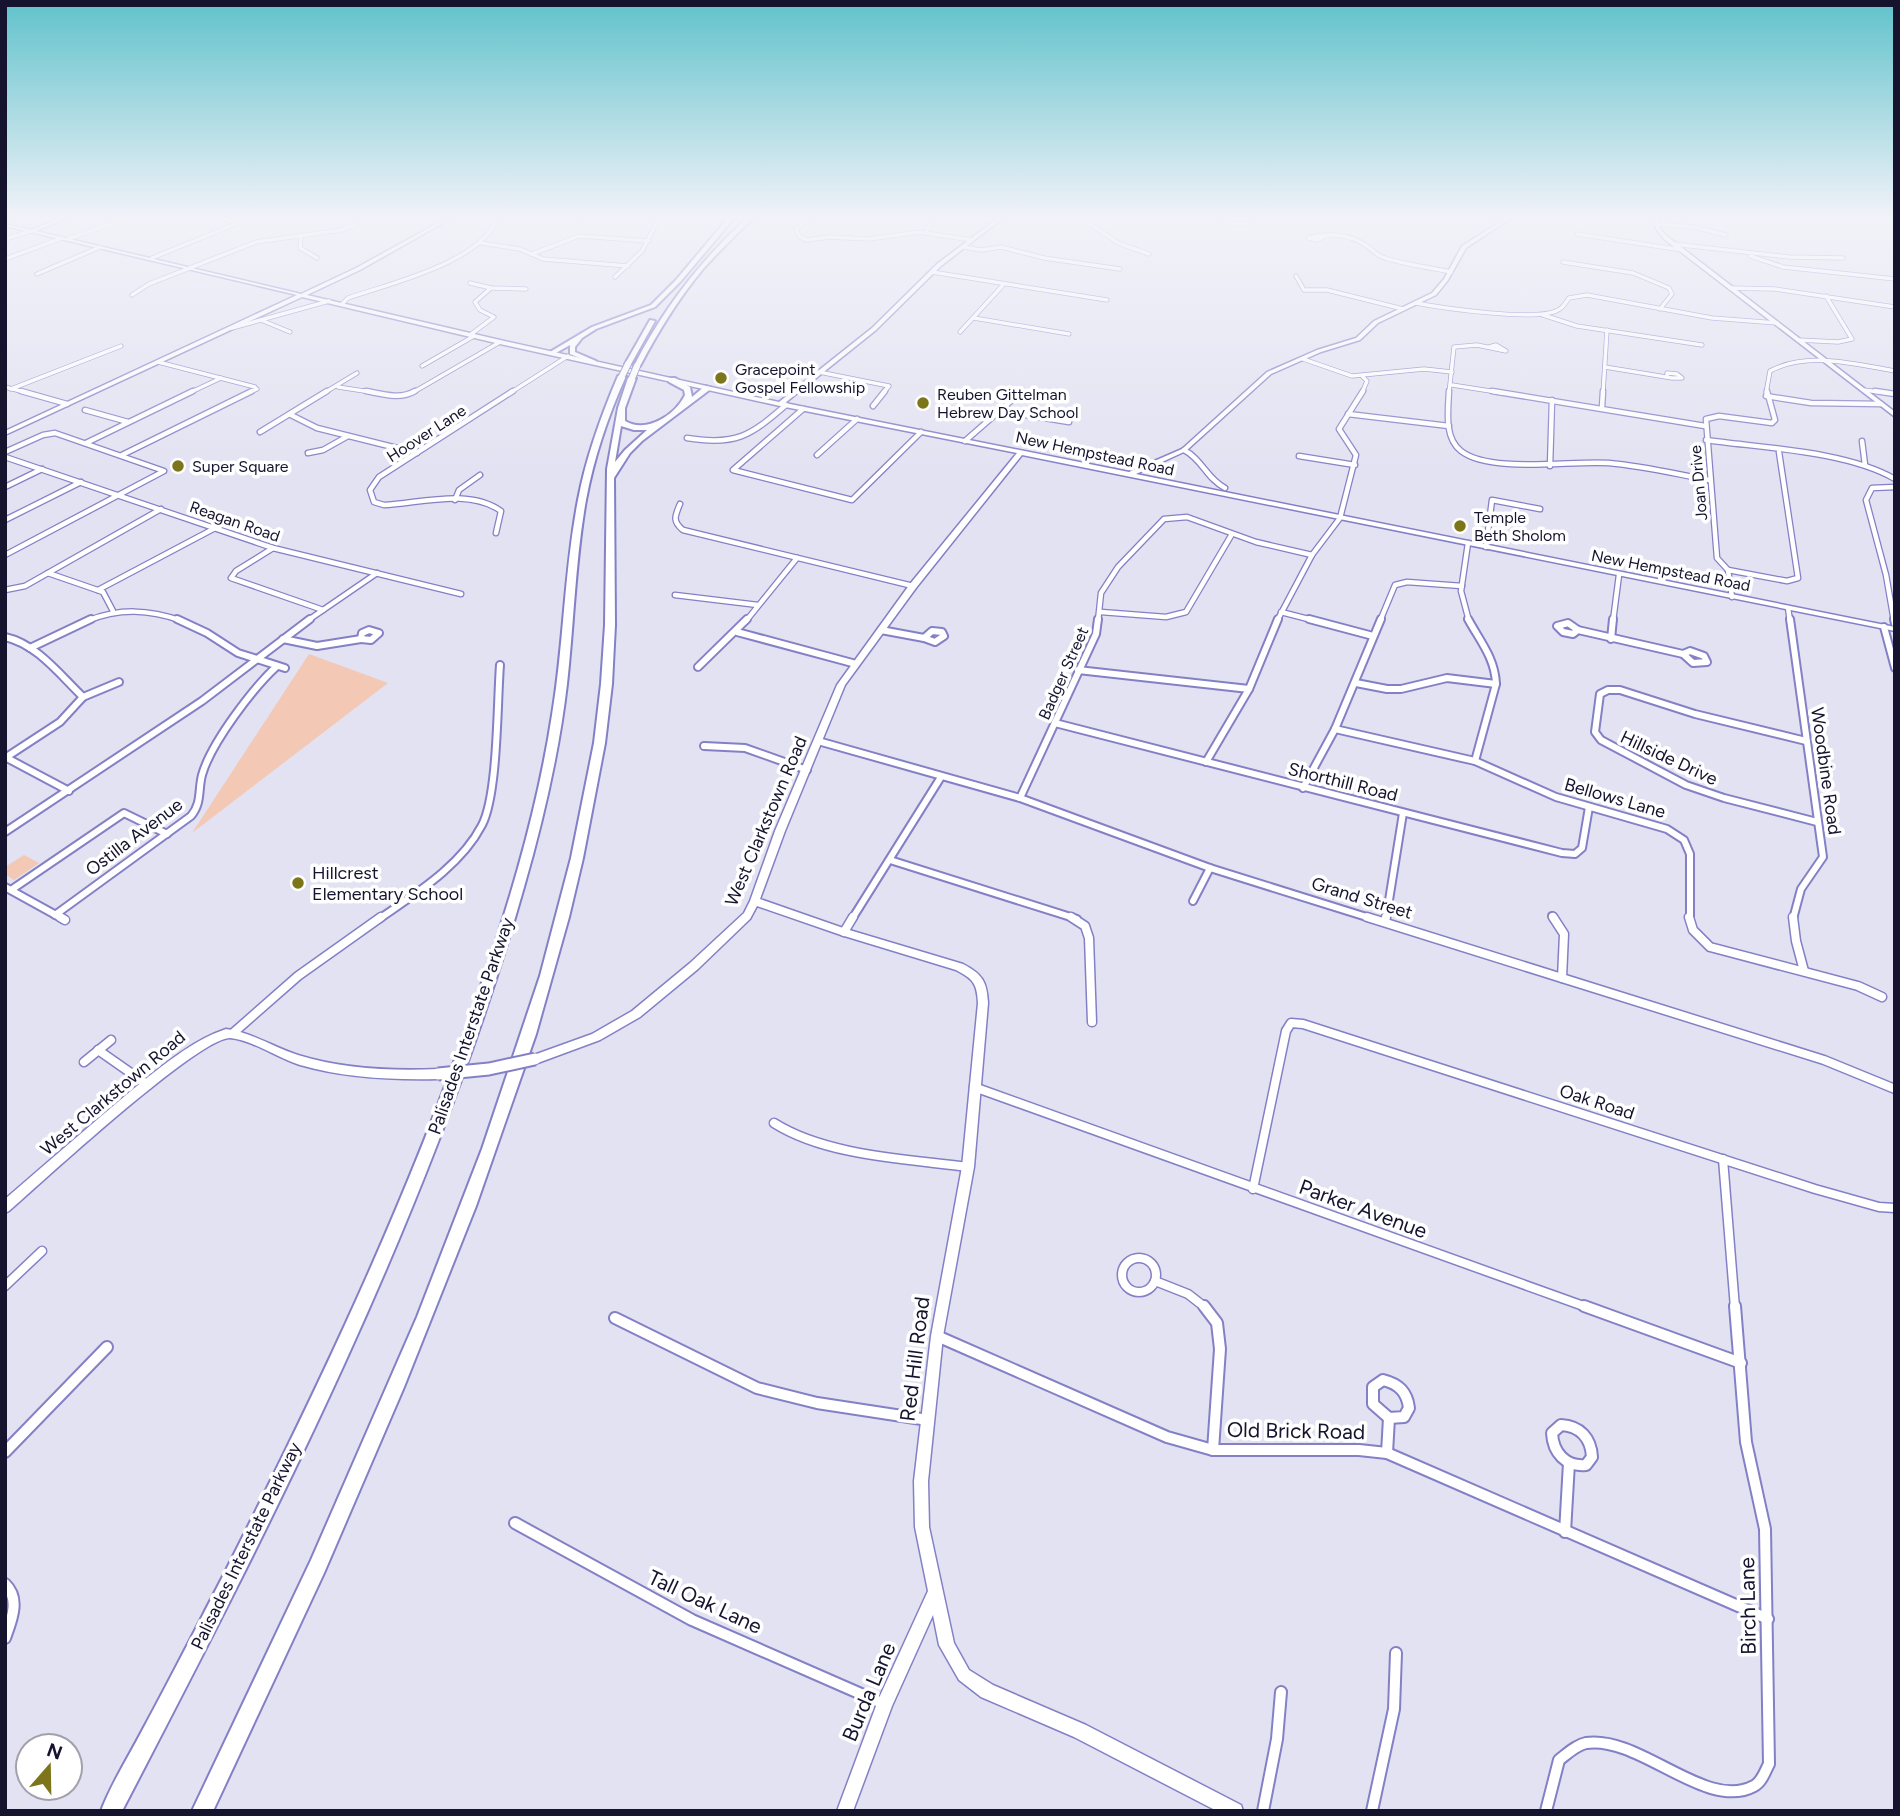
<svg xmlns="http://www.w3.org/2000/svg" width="1900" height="1816" viewBox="0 0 1900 1816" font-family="Figtree,sans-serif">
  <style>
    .green { fill: #f3c8b5 }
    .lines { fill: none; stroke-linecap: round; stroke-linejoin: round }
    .street-far4-casing { stroke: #8380c6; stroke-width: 5 }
    .street-far3-casing { stroke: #8380c6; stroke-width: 7 }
    .street-far2-casing { stroke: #8380c6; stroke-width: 10 }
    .street-far1-casing { stroke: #8380c6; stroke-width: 11 }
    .street-casing { stroke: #8380c6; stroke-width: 14 }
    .secondary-casing { stroke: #8380c6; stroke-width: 3 }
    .highway-casing { stroke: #8380c6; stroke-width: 4 }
    .street-far4 { stroke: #fff; stroke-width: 3.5 }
    .street-far3 { stroke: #fff; stroke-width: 4.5 }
    .street-far2 { stroke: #fff; stroke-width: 6 }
    .street-far1 { stroke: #fff; stroke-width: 8 }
    .street { stroke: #fff; stroke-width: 10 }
    .secondary { fill: #fff; fill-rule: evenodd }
    .highway { fill: #fff; fill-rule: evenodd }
    .secondary-bridge-casing { stroke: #8380c6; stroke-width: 15; stroke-linecap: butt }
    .highway-bridge-casing { stroke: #8380c6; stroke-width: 8; stroke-linecap: butt }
    .secondary-bridge { stroke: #fff; stroke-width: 11 }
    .highway-bridge { stroke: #fff; stroke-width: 6 }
    .poi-dot { fill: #7c7519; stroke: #fff; stroke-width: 2.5 }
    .labels { text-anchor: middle; stroke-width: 7; stroke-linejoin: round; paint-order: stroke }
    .far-poi-label { font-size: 16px; fill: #16132e; stroke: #fff; text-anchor: start }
    .far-street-label { font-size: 16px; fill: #16132e; stroke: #fff }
    .street-label { font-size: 18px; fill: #16132e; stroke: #fff }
    .poi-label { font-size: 18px; fill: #16132e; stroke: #fff; text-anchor: start }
    .near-street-label { font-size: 21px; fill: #16132e; stroke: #fff }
  </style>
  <rect width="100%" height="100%" fill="#e2e2f2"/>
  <g class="green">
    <polygon points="309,654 388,683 192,833"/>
    <polygon points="24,855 39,863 14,880 5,874 5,867"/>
  </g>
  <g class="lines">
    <g class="street-far4-casing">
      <g id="street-far4">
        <polyline points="576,218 592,220"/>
        <polyline points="809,218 796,229 799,236 806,240 829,237 869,239 919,232 972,240"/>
        <polyline points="1081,218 1118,243 1149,254"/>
        <path d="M1214 218C1227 221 1244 230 1254 218"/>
        <polyline points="1656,224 1694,227 1726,235"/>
        <polyline points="926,232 933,218"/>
        <polyline points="1577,234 1682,250"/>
        <polyline points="301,235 300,248 317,258"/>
        <path d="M1329 235 1316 240 1308 238C1327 232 1350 234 1367 246 1373 251 1378 256 1385 258 1406 265 1429 267 1451 272"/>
        <polyline points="5,239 31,231"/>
        <polyline points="68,239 127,218"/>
        <polyline points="481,243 520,249 543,259 628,266"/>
        <polyline points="1673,244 1789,257 1843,258"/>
        <polyline points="963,247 981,250 1001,247 1044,258 1120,269"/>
        <polyline points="532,254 579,236 649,241"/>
        <polyline points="1750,256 1783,267 1895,279"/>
        <polyline points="152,258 238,223 221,218"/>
        <polyline points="5,259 62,238"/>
        <polyline points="1563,262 1633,273 1669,288 1672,294 1660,309"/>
        <polyline points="932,272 1107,300"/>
        <polyline points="37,274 100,247"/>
        <polyline points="1296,276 1304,290 1327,290 1403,309"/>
        <polyline points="615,277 642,251 659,218"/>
        <polyline points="470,283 491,288 526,289"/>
        <polyline points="1730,288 1775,289 1895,307"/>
        <polyline points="132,295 149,284 256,242 341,230 357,224"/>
        <path d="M1416 303C1442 308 1538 322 1558 310 1563 308 1566 302 1569 298L1587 295 1712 318 1777 323"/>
        <path d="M342 304 348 298C391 283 480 263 498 218"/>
        <polyline points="1543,315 1577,326 1702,345"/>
        <polyline points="974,318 1069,334"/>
        <polyline points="261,320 290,332"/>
        <polyline points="232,328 329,301"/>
        <polyline points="960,332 1004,284"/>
        <polyline points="470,335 494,317 480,310 475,302 491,288"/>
        <polyline points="1798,340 1838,342 1852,339 1826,296"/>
        <polyline points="1303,359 1352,376 1424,369 1452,372"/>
        <polyline points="158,362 255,387"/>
        <polyline points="422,366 474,336"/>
        <polyline points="1605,367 1672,378 1682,378 1677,374 1667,373 1667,376"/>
        <polyline points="819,372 889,386 883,393"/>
        <polyline points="1452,385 1503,393"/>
        <polyline points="5,387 28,393"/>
        <polyline points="338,387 377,393"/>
        <polyline points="11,389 121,346"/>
        <polyline points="1863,390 1889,393"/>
        <polyline points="189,393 221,378"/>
        <polyline points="248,393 257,389"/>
        <polyline points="324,393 357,373"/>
        <polyline points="412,393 500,342"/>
        <polyline points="510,393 568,356"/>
        <polyline points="1362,393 1367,381 1362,376"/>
        <polyline points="1449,393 1454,347 1477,345 1506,351 1496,345 1489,347"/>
        <polyline points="1603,393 1607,330"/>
        <path d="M1766 393 1770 371C1808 351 1855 364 1895 371"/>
      </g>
    </g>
    <g class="street-far3-casing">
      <g id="street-far3">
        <polyline points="21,391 67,404"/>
        <path d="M366 391C382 394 400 400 415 391"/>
        <path d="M1449 391C1448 411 1444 438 1461 451 1491 474 1572 460 1609 463 1643 466 1676 474 1709 480"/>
        <polyline points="1492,391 1705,426"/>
        <polyline points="1875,391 1895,394"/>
        <polyline points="1766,396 1811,403 1881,404"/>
        <polyline points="873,406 885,391"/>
        <polyline points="1602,407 1603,391"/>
        <polyline points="803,409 733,470 852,500 921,432"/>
        <polyline points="85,410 128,422"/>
        <polyline points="1000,411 1069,422"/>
        <polyline points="1348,414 1449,426"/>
        <polyline points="291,415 317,428 417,453"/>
        <polyline points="260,432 327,391"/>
        <path d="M687 438C736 446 750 436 786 405"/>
        <path d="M1706 440C1762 448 1847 451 1895 479"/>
        <polyline points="965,441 1020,393"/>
        <polyline points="1862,441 1865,465"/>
        <polyline points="86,443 193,391"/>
        <path d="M1184 450C1202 459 1207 479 1225 488"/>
        <polyline points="5,452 43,435 55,433 164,471 5,555"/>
        <polyline points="308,453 323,450 348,436"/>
        <polyline points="122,455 252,391"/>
        <polyline points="817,455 857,419"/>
        <polyline points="1299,456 1355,465"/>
        <polyline points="5,457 273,548 461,594"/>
        <polyline points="1550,466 1552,400"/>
        <polyline points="5,487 42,469"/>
        <polyline points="455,500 459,490 480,475"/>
        <path d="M680 504C675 516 672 521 683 530L913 586"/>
        <polyline points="5,520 81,482"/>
        <path d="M496 533 501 511C469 488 421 503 384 505L374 502 370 490 379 477 513 391"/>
        <polyline points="1468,543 1461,591 1469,621"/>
        <polyline points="1486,547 1492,500 1540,509"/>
        <polyline points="273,548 236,571 231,578 323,610"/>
        <polyline points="1728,570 1787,581 1798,578 1779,452"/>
        <polyline points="48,573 103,592 113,611"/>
        <polyline points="5,590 25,586 161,509"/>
        <polyline points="98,590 217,527"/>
        <polyline points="675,595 758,605"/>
        <polyline points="1732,597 1728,570 1717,558 1706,419 1719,416 1772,423 1775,420 1767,391"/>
        <polyline points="1788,608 1790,621"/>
        <polyline points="1101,612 1166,617 1186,612 1232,534"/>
        <polyline points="1281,612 1316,621"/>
        <path d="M87 621C119 608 149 609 182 621"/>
        <polyline points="307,621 377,573"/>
        <polyline points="746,621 797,558"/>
        <polyline points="1098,621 1101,593 1118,567 1164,519 1187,517 1256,542 1312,555"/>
        <polyline points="1277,621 1312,555 1340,518 1356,455 1339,429 1363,391"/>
        <polyline points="1380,621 1395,585 1407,582 1462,586"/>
        <polyline points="1613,621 1619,575"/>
        <polyline points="1894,621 1886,575 1866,500 1872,488 1895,487"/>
      </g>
    </g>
    <g class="street-far2-casing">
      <g id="street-far2">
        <polyline points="177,619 207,633 238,653 285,668"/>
        <polyline points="1309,619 1373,636"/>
        <path d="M1468 619C1480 641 1495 658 1496 684L1475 761"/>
        <polyline points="1790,619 1823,857 1801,889 1793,919"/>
        <polyline points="1894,619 1895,624"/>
        <polygon points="1568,623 1578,630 1573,634 1563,632 1557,626"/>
        <polyline points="1884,627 1895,668"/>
        <polygon points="369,630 379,633 371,640 361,639 362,633"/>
        <polyline points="881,630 924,638"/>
        <polyline points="1578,630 1683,654"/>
        <polygon points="932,631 942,632 944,636 935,642 924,638"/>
        <polyline points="737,632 856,664"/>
        <path d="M5 637C37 644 60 675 83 697L60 722 5 758"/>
        <polyline points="283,639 317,646 361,639"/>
        <polyline points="1611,639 1613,619"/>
        <polyline points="30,648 91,619"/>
        <polygon points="1690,651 1704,656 1707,662 1693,663 1683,654"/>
        <polyline points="698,667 747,619"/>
        <polyline points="1078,670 1249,689"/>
        <polyline points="1356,683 1387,689 1401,689 1447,678 1496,684"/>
        <polyline points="83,697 119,682"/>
        <polyline points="1055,723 1562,853 1575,854 1582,848 1589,807"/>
        <polyline points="1335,729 1475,761 1556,797 1667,829 1684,840 1690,854 1690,919"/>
        <polyline points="818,741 1020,798 1210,868 1373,919"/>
        <polyline points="1806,741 1695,714 1620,690 1608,690 1600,694 1595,732 1601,740 1686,785 1724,798 1817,822"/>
        <polyline points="704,746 745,748 807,770"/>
        <polyline points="5,757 69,791"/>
        <polyline points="1206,762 1249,689 1278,619"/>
        <polyline points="1303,788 1335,729 1381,619"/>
        <polyline points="1020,798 1096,634 1098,619"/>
        <polyline points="5,832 202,701 310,619"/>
        <polyline points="890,860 1077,919"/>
        <polyline points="5,887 63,919"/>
        <polyline points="11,890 124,813 167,834"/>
        <polyline points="1193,901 1210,868"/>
        <path d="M55 915 191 816C202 803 198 790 202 775 211 743 253 688 277 666"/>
        <polyline points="1552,916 1554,919"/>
        <path d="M379 919C415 894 461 866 482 825 498 794 497 704 500 665"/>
        <polyline points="852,919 941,777"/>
        <polyline points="1386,919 1403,813"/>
      </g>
    </g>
    <g class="street-far1-casing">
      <g id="street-far1">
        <polyline points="60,917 65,920"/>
        <polyline points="1071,917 1085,926 1089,938 1092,1022"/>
        <polyline points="1367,917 1824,1060 1895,1089"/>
        <polyline points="1553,917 1564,934 1562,978"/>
        <polyline points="1689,917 1693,930 1710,947 1858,986 1882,997"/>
        <polyline points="1793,917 1796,941 1804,971"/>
        <polyline points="1385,922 1386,917"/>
        <polyline points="844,932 853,917"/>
        <polyline points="232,1034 298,976 381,917"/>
        <polyline points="98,1050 148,1085"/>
        <polyline points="84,1062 111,1040"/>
        <polyline points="974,1087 1589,1308"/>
        <path d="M774 1123C826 1156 907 1159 968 1167"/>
        <polyline points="1723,1159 1735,1308"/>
        <polyline points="1253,1189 1286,1031 1291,1023 1303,1024 1815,1189 1879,1207 1895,1208"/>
        <circle cx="1139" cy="1275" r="17"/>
        <polyline points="1155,1281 1188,1294 1206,1308"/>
        <polyline points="5,1286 42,1251"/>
      </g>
    </g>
    <g class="street-casing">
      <g id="street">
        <polyline points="1204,1306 1217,1323 1220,1349 1213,1450"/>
        <polyline points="1584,1306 1741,1363"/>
        <polyline points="615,1318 757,1388 817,1403 928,1420"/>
        <polyline points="937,1336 1167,1437 1213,1450 1359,1450 1387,1453 1768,1619"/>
        <path d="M1383 1380C1399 1384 1407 1392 1409 1408L1404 1417 1389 1418 1373 1404V1387Z"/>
        <path d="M1561 1425C1580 1426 1591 1438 1592 1457L1586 1465C1566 1467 1553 1453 1552 1433Z"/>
        <polyline points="5,1452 107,1347"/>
        <polyline points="1387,1453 1389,1418"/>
        <polyline points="515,1523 692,1620 884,1704"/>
        <polyline points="1565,1532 1569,1463"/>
        <path d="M5 1584C21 1599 11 1621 5 1638"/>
        <polyline points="1263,1811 1277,1739 1281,1692"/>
        <polyline points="1372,1811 1394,1709 1396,1653"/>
        <path d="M1546 1811 1559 1760C1567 1754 1576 1745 1586 1743 1640 1735 1706 1812 1754 1786 1762 1782 1765 1771 1769 1764L1765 1529 1746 1442 1735 1306"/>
      </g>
    </g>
    <g class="secondary-casing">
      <g id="secondary">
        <path d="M61 218H67L36 231 301 294 356 268 447 218H452L360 270 307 295 500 340 779 402 872 328 937 264 998 218H1003L941 266 876 330 785 403 1129 472 1182 449 1267 372 1317 350 1356 338 1374 321 1432 293 1444 279 1462 246 1506 218H1511L1466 248 1448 280 1436 295 1378 323 1360 340 1321 352 1271 374 1186 451 1136 474 1895 627V631L1022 455 916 588 845 685 785 831 760 899 846 929 963 964C982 974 987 981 988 1003L974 1167 943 1336 928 1481 929 1527 954 1643 969 1670 993 1685 1086 1725 1241 1805 1243 1811H1217L1074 1737 981 1697 959 1680 939 1645 933 1615 892 1706 853 1811H837L879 1698 928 1591 915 1527 914 1481 931 1336 962 1167 978 1003C977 983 973 979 956 970L841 935 757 906 750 919 698 969 640 1017 600 1040 535 1064 531 1062 530 1059 531 1056 592 1034 632 1011 690 963 744 913 750 901 775 831 837 685 910 584 1017 453 780 406 500 344 302 297 5 435V431L297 295 5 226V224L31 230Z"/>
        <polygon points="1654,218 1658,218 1660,229 1668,237 1895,412 1895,417 1664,239 1656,229"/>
        <path d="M226 1029C251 1032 273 1047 298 1055 343 1069 391 1071 438 1069L442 1071 443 1074 442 1077 438 1079C392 1080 345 1078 300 1065 278 1058 254 1041 231 1038 202 1034 40 1184 9 1211L5 1213V1199C47 1163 89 1126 132 1090 161 1067 191 1041 226 1029Z"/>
      </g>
    </g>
    <g class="highway-casing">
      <g id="highway">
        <polygon points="728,218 734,218 681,281 655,307 596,329 582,338 575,347 575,352 596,361 596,363 592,363 570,354 570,345 554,354 550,354 550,352 592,327 651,305 676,280"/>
        <path d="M747 218H753C736 235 719 251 703 269 678 299 658 332 640 366L635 367 634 366C663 309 700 261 747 218Z"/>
        <polygon points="650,320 655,321 631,364 626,365 625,364"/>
        <path d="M622 374 626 376C608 416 594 457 586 500 575 561 574 623 567 684 559 753 543 821 524 887 432 1211 277 1513 122 1811H101C112 1782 129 1756 143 1729 170 1679 196 1628 222 1578 314 1396 402 1213 469 1020 504 921 536 819 552 715 564 644 564 571 578 500 586 457 601 416 618 376Z"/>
        <path d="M632 376 636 378 625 408V421C647 434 676 414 685 395L684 390 669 382V378H675L690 387 692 397 705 386 712 388 642 441 630 453 614 478 615 625 612 684 605 743 583 858 569 917 536 1034 476 1206 404 1387 324 1573 213 1811H192L311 1560 417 1317 482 1149 540 976 571 858 594 743 601 684 605 625 607 469 618 408 628 378ZM621 426 634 430H647L625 450 615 462Z"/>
      </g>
    </g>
    <use href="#street-far4" class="street-far4"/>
    <use href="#street-far3" class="street-far3"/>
    <use href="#street-far2" class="street-far2"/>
    <use href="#street-far1" class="street-far1"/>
    <use href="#street" class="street"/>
    <use href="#secondary" class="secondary"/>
    <use href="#highway" class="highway"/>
    <g class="secondary-bridge-casing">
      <polyline id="secondary-bridge" points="438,1074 489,1069 535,1059"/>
    </g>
    <g class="highway-bridge-casing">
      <g id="highway-bridge">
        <polyline points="622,376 628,364"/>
        <polyline points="632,378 637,366"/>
      </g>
    </g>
    <use href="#secondary-bridge" class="secondary-bridge"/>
    <use href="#highway-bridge" class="highway-bridge"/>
  </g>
  <linearGradient id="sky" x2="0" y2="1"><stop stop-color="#60c2cb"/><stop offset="0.46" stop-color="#f2f2f9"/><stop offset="1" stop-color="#f2f2f9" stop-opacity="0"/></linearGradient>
  <rect width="1900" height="472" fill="url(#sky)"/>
  <g class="poi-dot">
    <circle cx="721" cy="378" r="7"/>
    <circle cx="923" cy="403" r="7"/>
    <circle cx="178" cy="466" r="7"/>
    <circle cx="1460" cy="526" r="7"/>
    <circle cx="298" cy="883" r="7"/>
  </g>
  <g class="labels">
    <g class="far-poi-label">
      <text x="735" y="375">Gracepoint<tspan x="735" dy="18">Gospel Fellowship</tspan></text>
      <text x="937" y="400">Reuben Gittelman<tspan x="937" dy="18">Hebrew Day School</tspan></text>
      <text x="192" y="472">Super Square</text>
      <text x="1474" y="523">Temple<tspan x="1474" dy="18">Beth Sholom</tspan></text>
    </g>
    <g class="far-street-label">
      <text transform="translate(426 433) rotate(-33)" y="6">Hoover Lane</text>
      <text transform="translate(1095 453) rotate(12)" y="6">New Hempstead Road</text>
      <text transform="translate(1698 483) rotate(-95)" y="6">Joan Drive</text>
      <text transform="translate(235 521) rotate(19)" y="6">Reagan Road</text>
      <text transform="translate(1671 570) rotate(11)" y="6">New Hempstead Road</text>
      <text transform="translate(1063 673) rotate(-66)" y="6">Badger Street</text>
    </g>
    <g class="street-label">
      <text transform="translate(1669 758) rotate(25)" y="6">Hillside Drive</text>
      <text transform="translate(1826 771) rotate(82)" y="6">Woodbine Road</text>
      <text transform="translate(1343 782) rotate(14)" y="6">Shorthill Road</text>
      <text transform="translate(1615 798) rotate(16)" y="6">Bellows Lane</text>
      <text transform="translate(766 821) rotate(-67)" y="6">West Clarkstown Road</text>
      <text transform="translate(134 837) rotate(-37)" y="6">Ostilla Avenue</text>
      <text transform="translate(1362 898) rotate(17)" y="6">Grand Street</text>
      <text transform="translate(471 1026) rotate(-71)" y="6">Palisades Interstate Parkway</text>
      <text transform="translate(113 1093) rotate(-40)" y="6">West Clarkstown Road</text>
      <text transform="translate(1597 1102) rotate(18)" y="6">Oak Road</text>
      <text transform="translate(246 1546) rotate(-64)" y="6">Palisades Interstate Parkway</text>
    </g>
    <g class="poi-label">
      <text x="312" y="879">Hillcrest<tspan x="312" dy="21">Elementary School</tspan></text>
    </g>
    <g class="near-street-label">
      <text transform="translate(1363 1209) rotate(20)" y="7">Parker Avenue</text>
      <text transform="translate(915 1359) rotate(-83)" y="7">Red Hill Road</text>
      <text transform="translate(1296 1431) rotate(1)" y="7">Old Brick Road</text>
      <text transform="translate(705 1602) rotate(25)" y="7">Tall Oak Lane</text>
      <text transform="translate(1748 1606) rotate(-91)" y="7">Birch Lane</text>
      <text transform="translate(869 1692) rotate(-67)" y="7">Burda Lane</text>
    </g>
  </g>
  <rect width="1900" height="1816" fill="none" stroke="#16132e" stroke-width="14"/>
  <g transform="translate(49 1767) rotate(20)"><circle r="33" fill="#ffffff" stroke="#a2a1ab" stroke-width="2"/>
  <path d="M0-5L12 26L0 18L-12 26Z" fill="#7c7519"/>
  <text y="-10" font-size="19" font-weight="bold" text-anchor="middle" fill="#16132e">N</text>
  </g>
</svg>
